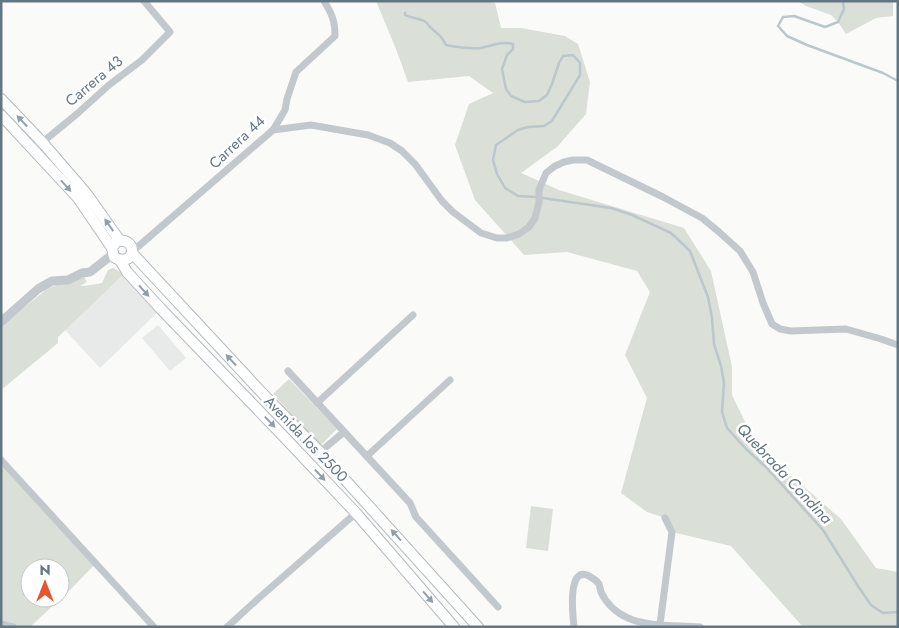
<svg xmlns="http://www.w3.org/2000/svg" width="899" height="628" viewBox="0 0 899 628" font-family="Jost,sans-serif">
  <style>
    .built { fill: #e8e9e9 }
    .green { fill: #dadfd7; fill-rule: evenodd }
    .lines { fill: none; stroke-linecap: round; stroke-linejoin: round }
    .stream { stroke: #bbc7cb; stroke-width: 2.5 }
    .secondary-casing { stroke: #b3babf; stroke-width: 12 }
    .minor { stroke: #c3c8cc; stroke-width: 7 }
    .tertiary { stroke: #c3c8cc; stroke-width: 9 }
    .secondary { stroke: #fff; stroke-width: 10 }
    .oneway { fill: #939fa8 }
    .labels { text-anchor: middle; stroke-width: 5; stroke-linejoin: round; paint-order: stroke }
    .street-label { font-size: 15px; fill: #657683; stroke: #fff }
    .water-label { font-size: 16px; font-style: italic; fill: #60757c; stroke: #fff }
  </style>
  <rect width="100%" height="100%" fill="#fafaf8"/>
  <g class="built">
    <polygon points="124,274 161,309 100,368 65,330"/>
    <polygon points="158,325 186,358 170,371 142,338"/>
  </g>
  <g class="green">
    <polygon points="376,1 485,1 495,3 501,28 521,28 565,36 578,44 590,82 586,114 557,147 521,173 559,190 684,228 711,271 732,367 732,395 748,428 780,466 841,519 876,568 898,572 898,627 803,627 731,546 672,532 665,518 647,512 621,493 647,398 625,355 650,292 637,271 567,252 524,255 475,200 455,145 469,104 493,93 469,76 408,82 396,49"/>
    <polygon points="798,1 893,1 893,16 876,18 846,34 838,22 831,15 806,6"/>
    <path d="M113 268 124 274 58 337V343L1 390V326L47 289 61 283 70 284 82 273 87 282 80 286C87 286 95 284 102 283L108 270Z"/>
    <polygon points="289,379 337,429 320,446 273,394"/>
    <path d="M1 460 96 563 70 590 30 627H12L1 624ZM30 568H60V598H30Z"/>
    <polygon points="531,506 553,509 548,551 526,548"/>
  </g>
  <g class="lines">
    <g class="stream">
      <polyline points="843,1 844,9 838,22 825,27 794,16 783,17 778,26 787,36 807,45 883,73 898,81"/>
      <path d="M405 13V15C411 18 418 18 424 21 428 23 427 24 430 27 438 35 441 34 446 45 457 47 470 49 481 48 492 46 502 41 513 44V49L507 55 502 69 506 89 511 96 525 102 539 101 547 95 552 84 559 63 563 56 573 55 580 63V75L552 121 544 126 528 127 518 130 496 145 493 160 497 174 505 188 518 196 536 197 611 208 632 215 671 233 690 251 708 297 712 318 714 344 721 366 724 383 722 412 727 428 747 450 766 467 823 530 858 586 871 605 883 613 898 612"/>
    </g>
    <g class="secondary-casing">
      <g id="secondary">
        <polyline points="1,99 42,142 86,193 120,241"/>
        <path d="M1 115 78 198 112 248 114 257C120 261 125 261 130 257 136 246 127 238 116 242L112 248"/>
        <polyline points="132,253 264,395 320,452 478,627"/>
        <polyline points="120,260 127,272 161,309 287,440 356,513 454,627"/>
      </g>
    </g>
    <g class="minor">
      <polyline points="273,130 311,125 368,135 390,143 402,151 415,164 442,201 453,212 481,233 497,238 507,238 519,234 529,227 535,218 539,202 539,190 546,173 555,166 564,162 573,160 587,160 663,197 702,218 719,232 740,251 753,272 763,303 772,324 780,329 791,331 846,329 881,339 898,345"/>
      <polyline points="33,150 78,113 109,85 142,60 170,32 144,1"/>
      <path d="M133 251 273 130 285 110 287 99 296 72 335 36C335 21 332 14 324 1"/>
      <polyline points="288,371 410,503 416,517 498,607"/>
      <polyline points="317,403 413,315"/>
      <polyline points="320,452 344,432"/>
      <polyline points="367,456 450,380"/>
      <polyline points="1,460 154,627"/>
      <polyline points="1,624 13,627"/>
      <polyline points="660,624 672,532 665,518"/>
      <polyline points="227,627 260,597 356,513"/>
      <path d="M574 627C573 617 567 568 587 575 591 577 597 581 599 584 600 587 600 589 601 592 606 603 616 613 628 618 647 627 678 625 700 627"/>
    </g>
    <polyline class="tertiary" points="1,322 38,289 52,281 68,280 82,273 90,272 113,254"/>
    <use href="#secondary" class="secondary"/>
  </g>
  <defs><path id="oneway-solid" d="M-6-.8H1V-3.2L6.5 0L1 3.2V.8H-6Z" transform="scale(1.25)"/></defs>
  <g class="oneway">
    <use href="#oneway-solid" transform="translate(22 121) rotate(-133)"/>
    <use href="#oneway-solid" transform="translate(66 186) rotate(48)"/>
    <use href="#oneway-solid" transform="translate(109 225) rotate(-125)"/>
    <use href="#oneway-solid" transform="translate(144 291) rotate(48)"/>
    <use href="#oneway-solid" transform="translate(231 360) rotate(-133)"/>
    <use href="#oneway-solid" transform="translate(270 422) rotate(46)"/>
    <use href="#oneway-solid" transform="translate(320 475) rotate(47)"/>
    <use href="#oneway-solid" transform="translate(396 535) rotate(-132)"/>
    <use href="#oneway-solid" transform="translate(428 597) rotate(49)"/>
  </g>
  <g class="labels">
    <g class="street-label">
      <text transform="translate(94 81) rotate(-40)" y="5">Carrera 43</text>
      <text transform="translate(237 142) rotate(-43)" y="5">Carrera 44</text>
      <text transform="translate(306 439) rotate(46)" y="5">Avenida los 2500</text>
    </g>
    <g class="water-label">
      <text transform="translate(785 473) rotate(47)" y="6">Quebrada Condina</text>
    </g>
  </g>
  <rect width="899" height="628" fill="none" stroke="#657683" stroke-width="5"/>
  <g transform="translate(45 583)"><circle r="24" fill="#ffffff" stroke="#c1c8cd"/>
  <path d="M0-4L9 19L0 12L-9 19Z" fill="#e4572e"/>
  <text y="-8" font-size="14" font-weight="bold" text-anchor="middle" fill="#657683">N</text>
  </g>
</svg>
